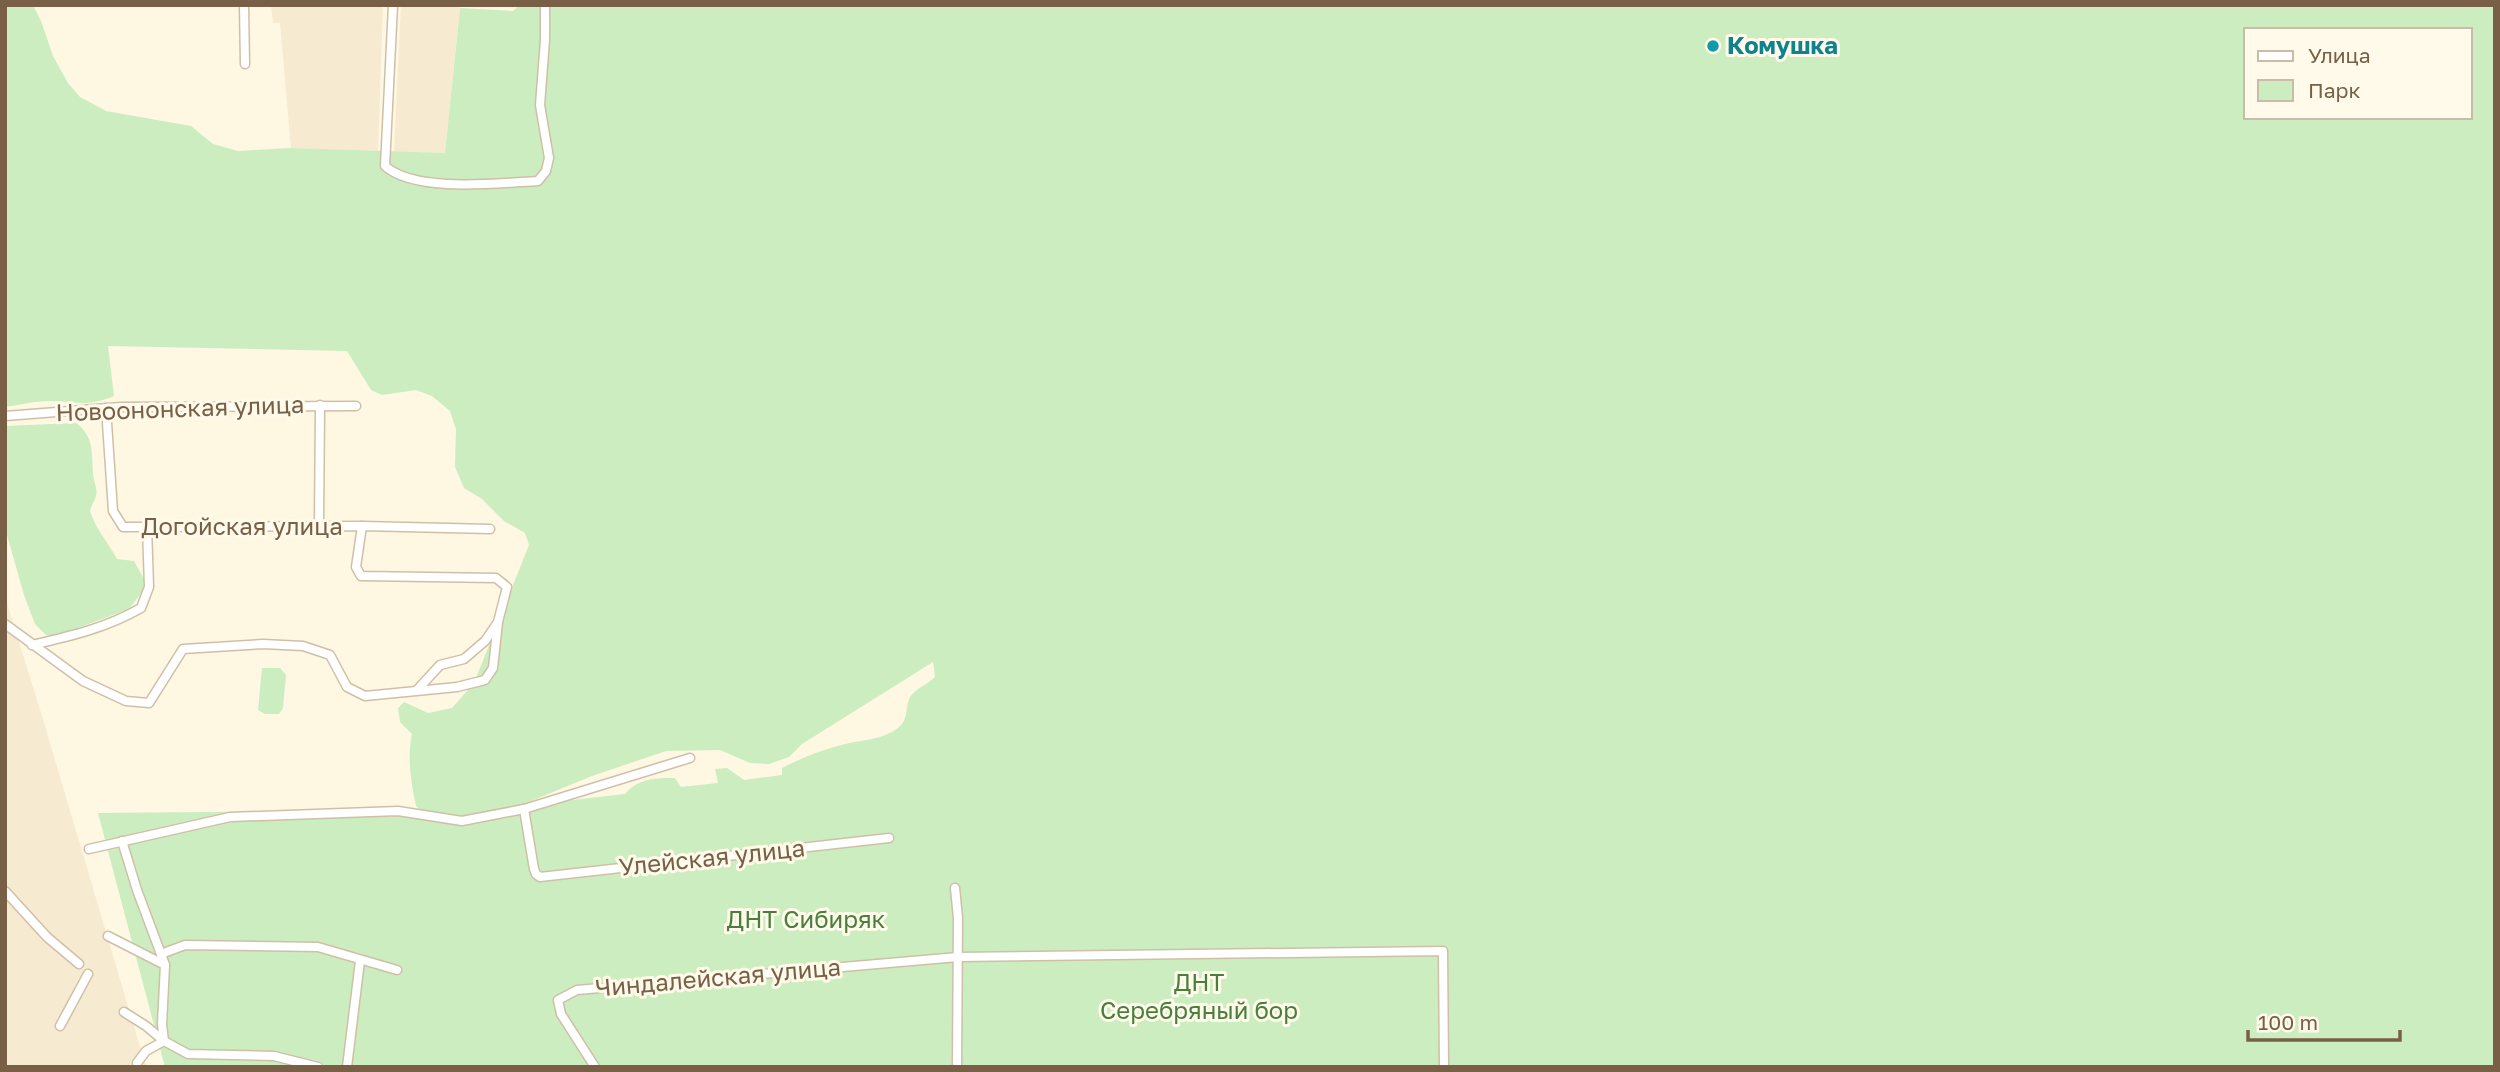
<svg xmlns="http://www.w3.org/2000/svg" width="2500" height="1072" viewBox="0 0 2500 1072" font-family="'Golos Text',sans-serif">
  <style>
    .residential { fill: #f6ead0 }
    .green { fill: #ccedc0; fill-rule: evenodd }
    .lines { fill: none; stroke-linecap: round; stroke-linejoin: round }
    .minor-casing { stroke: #d0bfa8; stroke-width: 11 }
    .minor { stroke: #fff; stroke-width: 8 }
    .culture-dot { fill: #0f9aa8; stroke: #fffaea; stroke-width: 2.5 }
    .labels { text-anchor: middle; stroke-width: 6; stroke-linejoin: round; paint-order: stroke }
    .culture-label { font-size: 24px; font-weight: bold; fill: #0d838f; stroke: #fffaea; text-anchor: start }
    .street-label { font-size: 24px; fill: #785f46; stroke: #fffaea }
    .park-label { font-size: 24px; fill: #487f3d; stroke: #fffaea }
  </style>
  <rect width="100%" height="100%" fill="#fef7e2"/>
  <g class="residential">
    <polygon points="271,5 383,5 378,151 291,148 280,23 273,23"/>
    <polygon points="401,5 460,5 445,153 394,152"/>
    <polygon points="5,597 41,713 146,1067 5,1067"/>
  </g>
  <g class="green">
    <path d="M5 5H33L41 21 53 56 68 83 80 97 106 111 191 126 213 144 238 151 291 148 445 153 460 8 513 11 519 5H2495V1067H165L98 813 421 810 416 806C411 782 407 758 412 734L400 722 398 708 404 702 428 713 452 708 474 683 529 545 525 533 504 521 482 499 464 488 455 467 456 429 450 411 432 396 416 390 382 395 371 390 347 351 108 346 114 396C83 408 80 401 49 401 35 401 19 405 5 407ZM2246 30H2470V117H2246ZM933 662 935 677C927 685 916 688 910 697 904 709 910 721 895 730 879 741 856 740 838 746 819 751 799 759 782 768V775L744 780 727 768 715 769 718 783 681 787 675 778C657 778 638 778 625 794L519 806 592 776 666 751 720 750 750 763 769 764 789 757 802 744Z"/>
    <path d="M76 423C94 436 92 454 93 473 93 481 98 488 96 496 95 501 91 505 90 511 96 530 108 542 117 559L134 561 144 579 143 591 129 609 56 636 46 635 35 624 24 595 5 528V426Z"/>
    <polygon points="262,668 280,668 286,675 283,708 279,714 265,714 258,710"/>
  </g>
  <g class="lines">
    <g class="minor-casing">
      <g id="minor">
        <polyline points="244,5 245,64"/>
        <path d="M393 5 385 166C415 193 499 183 538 181L546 171 549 158 540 105 545 40V5"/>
        <polyline points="106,408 113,511 123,527 362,526 490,529"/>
        <polyline points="5,416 121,407 356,406"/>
        <polyline points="319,526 320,405"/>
        <polyline points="362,526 356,567 361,576 496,578 507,587 498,622 485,641 464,659 440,665 418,689"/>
        <polyline points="5,624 83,681 126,701 149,703 183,649 263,644 303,646 330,655 347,687 365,696 457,687 485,680 493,668 498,622"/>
        <path d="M32 645C71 636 106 628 141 608L149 587 147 527"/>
        <polyline points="524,809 534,869 536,874 540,877 889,838"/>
        <polyline points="122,841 137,890 165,965 162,1024 164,1041"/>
        <polyline points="89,849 230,817 398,811 462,821 524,809 690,758"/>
        <polyline points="955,888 958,918 957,1067"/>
        <polyline points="5,891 47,937 79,964"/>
        <polyline points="108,936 165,965"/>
        <polyline points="161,954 185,945 318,947 397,970"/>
        <polyline points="124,1012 146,1026 164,1041"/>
        <polyline points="60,1026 88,974"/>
        <polyline points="137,1063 146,1051 164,1041 188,1054 274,1056 318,1067"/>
        <polyline points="347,1067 360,961"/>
        <polyline points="595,1067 561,1014 558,1000 577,990 958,957 1443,951 1444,1067"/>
      </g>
    </g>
    <use href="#minor" class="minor"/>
  </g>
  <circle class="culture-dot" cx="1713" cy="46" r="7"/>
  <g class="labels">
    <g class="culture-label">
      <text x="1727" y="54">Комушка</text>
    </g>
    <g class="street-label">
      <text transform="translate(180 409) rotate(-2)" y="8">Новоононская улица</text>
      <text x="242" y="535">Догойская улица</text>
      <text transform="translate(712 858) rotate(-6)" y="8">Улейская улица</text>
      <text transform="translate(718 978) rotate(-5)" y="8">Чиндалейская улица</text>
    </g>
    <g class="park-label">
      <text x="806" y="928">ДНТ Сибиряк</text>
      <text x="1199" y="991">ДНТ<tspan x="1199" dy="28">Серебряный бор</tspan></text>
    </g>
  </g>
  <rect width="2500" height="1072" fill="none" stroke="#785f46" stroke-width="14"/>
  <rect x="2244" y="28" width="228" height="91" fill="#fffaea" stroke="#c9bca8" stroke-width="2"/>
  <rect x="2258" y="51" width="35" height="10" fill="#ffffff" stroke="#c9bca8" stroke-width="2"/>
  <text x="2308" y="63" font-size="21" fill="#785f46">Улица</text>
  <rect x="2258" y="80" width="35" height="21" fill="#ccedc0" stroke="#c9bca8" stroke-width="2"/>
  <text x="2308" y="98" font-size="21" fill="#785f46">Парк</text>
  <path d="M2248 1030v10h152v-10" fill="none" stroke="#785f46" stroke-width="3.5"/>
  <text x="2258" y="1030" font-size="21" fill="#785f46" stroke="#fffaea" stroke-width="5" paint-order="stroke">100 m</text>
</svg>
